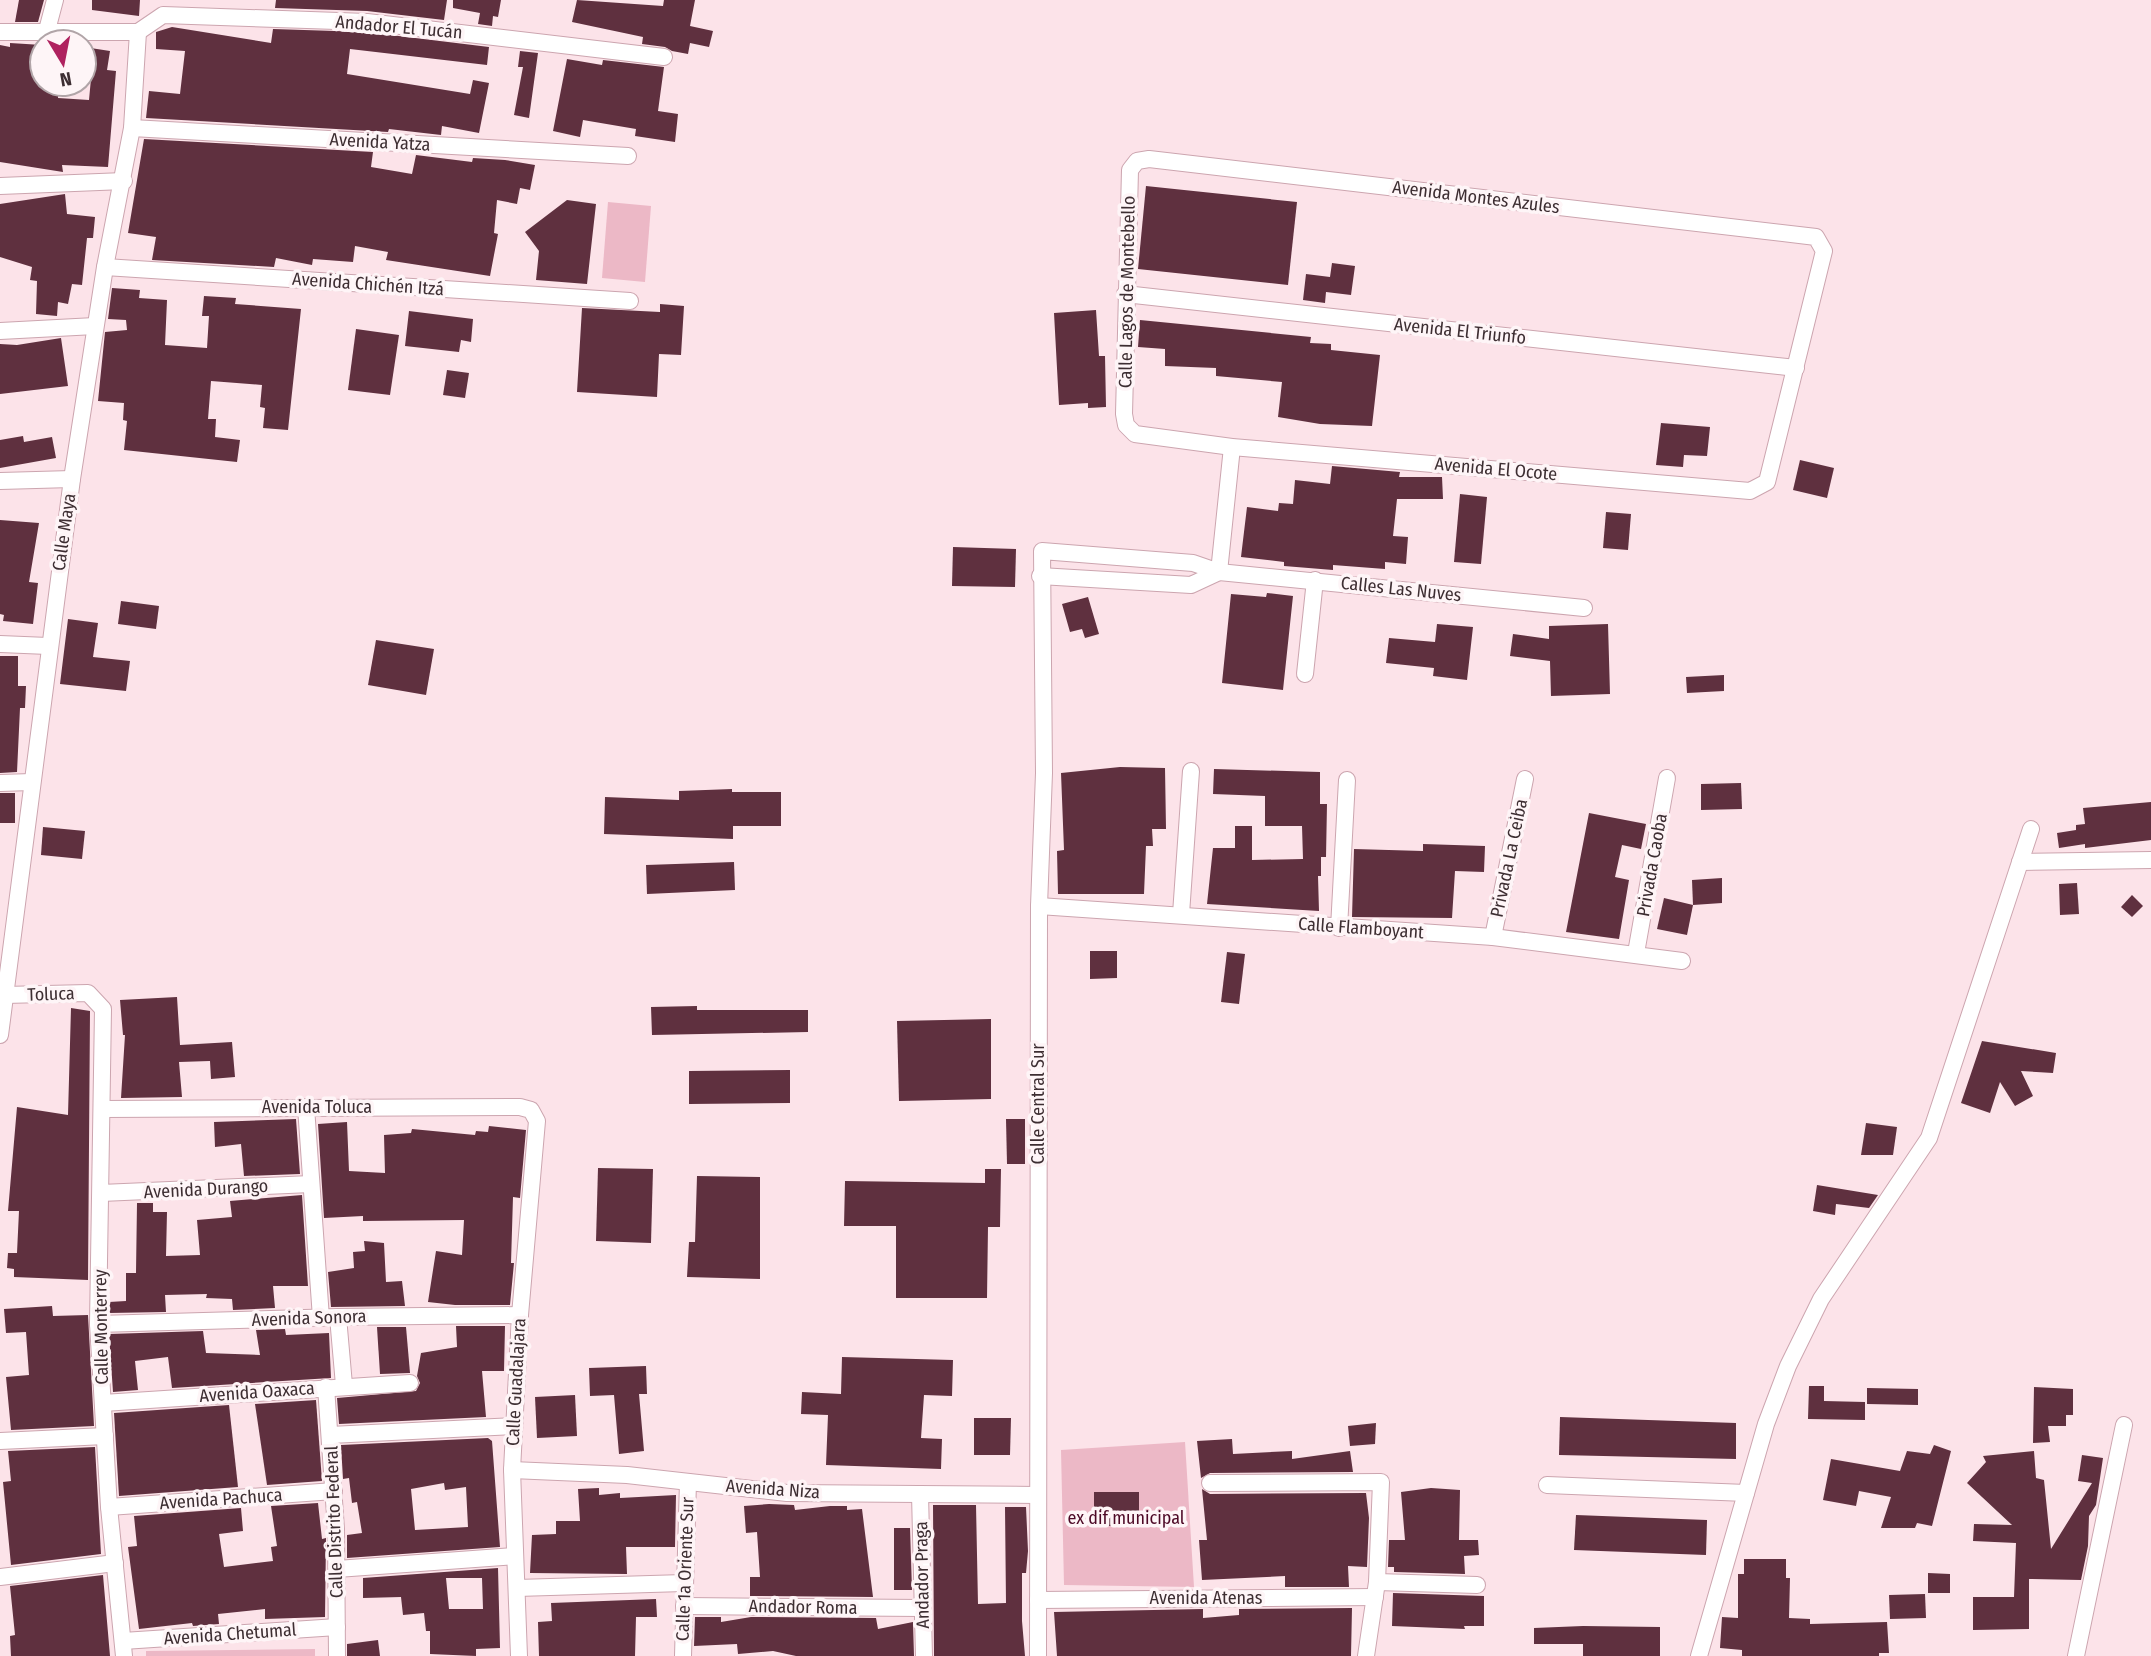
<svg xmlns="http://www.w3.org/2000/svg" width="2151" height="1656" viewBox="0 0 2151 1656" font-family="'Fira Sans Condensed',sans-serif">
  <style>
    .green { fill: #ecb8c6 }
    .building { fill: #5f303f; fill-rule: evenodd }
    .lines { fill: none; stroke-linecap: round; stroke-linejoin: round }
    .minor-casing { stroke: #cca5af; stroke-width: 18 }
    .minor { stroke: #fff; stroke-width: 16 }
    .labels { text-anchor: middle; stroke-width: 7; stroke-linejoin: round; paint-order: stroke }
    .street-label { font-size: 18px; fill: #3d2e32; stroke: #fef5f7 }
    .park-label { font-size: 18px; fill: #4d0926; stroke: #fef5f7 }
  </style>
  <rect width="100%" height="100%" fill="#fce3e9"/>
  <g class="green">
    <polygon points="608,202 651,206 645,282 602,278"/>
    <polygon points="1185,1442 1194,1587 1064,1585 1061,1450"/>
    <polygon points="315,1649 315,1656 146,1656 146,1651"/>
  </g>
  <g class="building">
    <polygon points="19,0 44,0 38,22 15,22"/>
    <polygon points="92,0 140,0 139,16 92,10"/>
    <polygon points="276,0 447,0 444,20 367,11 275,8"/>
    <polygon points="453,0 501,0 498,17 493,16 492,26 478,24 480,13 453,8"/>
    <polygon points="577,0 663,6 664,0 695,0 690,26 713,31 709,47 690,43 688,54 672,51 665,47 642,44 643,37 572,22"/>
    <polygon points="172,27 271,43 273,29 366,32 489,47 487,65 350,49 347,74 470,94 473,80 489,83 479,133 442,126 441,135 389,129 388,132 146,118 149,91 180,94 185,51 156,49 156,32"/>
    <polygon points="10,43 42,45 42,84 59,84 58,98 89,100 92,68 84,69 84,47 110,51 107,70 116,71 108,167 62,165 63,172 0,162 0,45 10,47"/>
    <polygon points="520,51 538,53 529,118 514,115 523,67 518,67"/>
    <polygon points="567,59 602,65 603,60 664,67 658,111 678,114 675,142 635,136 636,129 583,120 580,137 553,131"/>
    <polygon points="144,139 373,152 371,167 412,174 416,155 472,162 473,158 505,160 535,165 530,190 520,188 517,204 497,200 494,233 498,234 490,276 386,260 388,252 355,246 353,262 313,259 312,265 276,258 274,267 152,260 156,237 128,233"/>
    <polygon points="1146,186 1297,202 1288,285 1138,269"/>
    <polygon points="65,194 67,214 95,217 93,238 87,238 82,285 72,284 68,304 58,302 57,316 36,314 37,281 30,280 32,267 0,257 0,204"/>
    <polygon points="567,200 596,204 587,284 536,280 539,251 525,232"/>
    <polygon points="1332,263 1355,266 1351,295 1326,292 1325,303 1303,300 1306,274 1330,277"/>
    <polygon points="112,288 140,290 139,298 167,300 165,345 207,348 209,316 202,316 204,296 236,298 235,304 301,309 288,430 263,428 265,408 260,407 262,385 211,381 208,419 216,419 215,437 240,440 237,462 124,450 127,421 123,420 124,403 98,401 105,332 127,330 126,320 108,319"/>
    <polygon points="660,304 684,306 681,355 659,354 657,397 577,392 582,308 660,312"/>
    <polygon points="1096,310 1099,356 1105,356 1106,407 1088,408 1088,403 1059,405 1054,313"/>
    <polygon points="409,311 473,319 471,342 461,340 459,352 405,346"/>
    <polygon points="1140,320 1311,337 1310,343 1331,344 1331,350 1380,355 1372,426 1320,424 1278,417 1282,382 1216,376 1216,368 1165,366 1165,349 1138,347"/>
    <polygon points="356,329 399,335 390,395 348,390"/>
    <polygon points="61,338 68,386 0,394 0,344 17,345"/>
    <polygon points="447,370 469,373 465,398 443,395"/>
    <polygon points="1661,423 1710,427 1707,456 1684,455 1683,467 1656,465"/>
    <polygon points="23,436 24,442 52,437 56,458 0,468 0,440"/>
    <polygon points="1800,460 1834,468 1827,498 1793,490"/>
    <polygon points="1332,466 1400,472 1399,477 1442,477 1443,499 1397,499 1393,536 1408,537 1406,564 1385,562 1385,569 1333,565 1333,570 1284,566 1284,562 1241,557 1247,507 1278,511 1279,503 1293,504 1295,480 1330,484"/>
    <polygon points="1460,494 1487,497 1481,564 1454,562"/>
    <polygon points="1606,512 1631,514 1628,550 1603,548"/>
    <polygon points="0,520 39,523 29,582 38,583 33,624 3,621 4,615 0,614"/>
    <polygon points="953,547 1016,549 1015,587 952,586"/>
    <polygon points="1267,593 1293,596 1283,690 1222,683 1231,594 1266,597"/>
    <polygon points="1088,597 1099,634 1085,638 1082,629 1070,632 1062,604"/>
    <polygon points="121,601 159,606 156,629 118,624"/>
    <polygon points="68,619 98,623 93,657 130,661 126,691 60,684"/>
    <polygon points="1437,624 1473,627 1467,680 1433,676 1434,668 1386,663 1389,638 1435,642"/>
    <polygon points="1608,624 1610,694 1551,696 1550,661 1510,656 1513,634 1549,639 1549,626"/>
    <polygon points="376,640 434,649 426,695 368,685"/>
    <polygon points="0,656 18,656 18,686 26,686 25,708 20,708 17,772 0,773"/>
    <polygon points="1724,675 1724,691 1687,693 1686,677"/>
    <polygon points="1120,767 1165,768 1166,829 1152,829 1153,846 1146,846 1144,894 1058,894 1057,851 1064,850 1061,773"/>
    <polygon points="1214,769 1320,772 1320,804 1327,804 1326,857 1321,857 1321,876 1318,876 1319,911 1207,904 1213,848 1235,848 1235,826 1252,826 1252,860 1303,859 1302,826 1265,826 1265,796 1213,794"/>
    <polygon points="1741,783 1742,809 1701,810 1701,784"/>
    <polygon points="732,789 732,792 781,792 781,826 733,826 733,839 604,834 605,797 679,800 679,791"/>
    <rect x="0" y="793" width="15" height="30"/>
    <polygon points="2151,802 2151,840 2085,848 2085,844 2059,848 2057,833 2076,830 2076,825 2085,824 2083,808"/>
    <polygon points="1589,813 1646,824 1641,849 1622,845 1615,877 1629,880 1619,939 1566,932"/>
    <polygon points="43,827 85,831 82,859 41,855"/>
    <polygon points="1423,844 1485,846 1484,872 1455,871 1452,918 1352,917 1354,849 1423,851"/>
    <polygon points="734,862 735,890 647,894 646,865"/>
    <polygon points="1722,878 1722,903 1693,905 1692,880"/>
    <polygon points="2077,883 2079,914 2060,915 2059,884"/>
    <polygon points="2132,895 2143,906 2132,917 2121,907"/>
    <polygon points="1664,898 1693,905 1687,935 1657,929"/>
    <polygon points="1090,951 1117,951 1117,978 1090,979"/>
    <polygon points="1227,952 1245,954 1239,1004 1221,1002"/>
    <polygon points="177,997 180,1045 232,1042 235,1077 211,1079 210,1061 179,1062 182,1097 121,1098 125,1035 123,1035 120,1000"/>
    <polygon points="697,1006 697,1010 808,1010 808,1032 652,1035 651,1007"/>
    <polygon points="71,1008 90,1011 88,1280 14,1277 14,1269 7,1268 8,1253 17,1253 19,1211 8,1211 17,1107 68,1115"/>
    <polygon points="991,1019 991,1099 899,1101 897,1021"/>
    <polygon points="1982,1041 2056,1053 2053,1073 2021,1071 2033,1096 2015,1106 2000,1082 1990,1113 1961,1103"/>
    <polygon points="790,1070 790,1103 689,1104 689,1071"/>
    <polygon points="296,1119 300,1174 244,1176 241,1144 215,1147 214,1122"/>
    <polygon points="1006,1119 1025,1119 1025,1164 1007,1164"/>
    <polygon points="347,1122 349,1171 385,1173 384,1135 411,1133 412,1129 475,1135 476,1131 488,1132 489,1126 526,1130 520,1198 513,1197 511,1263 514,1263 510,1305 455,1305 428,1302 436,1251 462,1255 464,1220 363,1221 363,1216 324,1218 318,1124"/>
    <polygon points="1866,1123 1897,1127 1893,1155 1861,1155"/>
    <polygon points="598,1168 653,1169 651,1243 596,1241"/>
    <polygon points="985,1169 1001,1169 1000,1227 988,1227 987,1298 896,1298 896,1226 844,1226 845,1181 985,1183"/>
    <polygon points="697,1176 760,1177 760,1279 687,1277 689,1242 695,1242"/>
    <polygon points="1817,1185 1878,1195 1869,1208 1836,1204 1835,1215 1813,1211"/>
    <polygon points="302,1195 308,1286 273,1286 275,1308 233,1310 232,1299 206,1298 207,1294 165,1295 166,1312 109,1313 109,1302 126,1301 126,1273 136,1273 137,1203 153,1203 153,1212 167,1212 166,1256 200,1255 197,1220 232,1217 230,1201"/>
    <polygon points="364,1241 384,1243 386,1282 402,1281 405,1306 331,1307 328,1272 354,1268 353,1252 365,1251"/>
    <polygon points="52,1306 53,1316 88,1315 94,1426 11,1430 6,1377 29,1375 26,1332 6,1333 4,1309"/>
    <polygon points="456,1326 505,1326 504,1371 482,1371 486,1417 339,1424 337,1398 416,1391 420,1383 417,1376 421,1353 457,1347"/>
    <polygon points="377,1327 406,1327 410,1373 380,1374"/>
    <polygon points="285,1329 286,1335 329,1333 331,1378 172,1388 168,1357 135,1361 138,1390 113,1392 109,1334 203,1331 206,1353 260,1355 256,1330"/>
    <polygon points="842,1357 953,1360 952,1396 924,1395 921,1438 942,1439 941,1469 826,1465 828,1415 801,1414 802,1392 841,1394"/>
    <polygon points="646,1366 647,1394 639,1394 644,1451 619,1454 614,1395 590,1396 589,1368"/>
    <polygon points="1809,1386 1824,1386 1824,1401 1865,1402 1865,1420 1808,1419"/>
    <polygon points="2034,1387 2073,1389 2073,1415 2066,1415 2066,1426 2048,1426 2050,1442 2033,1443"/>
    <polygon points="1867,1388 1918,1389 1918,1405 1867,1404"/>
    <polygon points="575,1395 577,1436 537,1438 535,1397"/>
    <polygon points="316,1400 322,1481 267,1485 255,1404"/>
    <polygon points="229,1405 238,1487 119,1496 114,1413"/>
    <polygon points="1560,1417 1736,1423 1736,1459 1559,1455"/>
    <polygon points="974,1418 1011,1418 1010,1455 974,1455"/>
    <polygon points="1376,1423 1375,1444 1350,1446 1348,1426"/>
    <path d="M488 1438 492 1441 500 1547 347 1558V1535L362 1533 357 1502 352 1503 349 1478 343 1479 341 1445ZM444 1483 445 1490 466 1487 468 1527 415 1530 411 1489Z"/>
    <polygon points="1232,1439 1233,1454 1292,1451 1292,1459 1350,1451 1353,1472 1210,1473 1201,1478 1197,1441"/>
    <polygon points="1934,1445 1951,1451 1932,1526 1917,1523 1915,1528 1881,1528 1891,1497 1859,1491 1856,1506 1823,1500 1831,1459 1900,1471 1907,1451 1930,1454"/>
    <polygon points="95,1447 101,1554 11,1565 3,1482 11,1481 8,1451"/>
    <polygon points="2034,1451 2036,1478 2044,1480 2051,1549 2092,1483 2078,1481 2082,1455 2103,1458 2096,1505 2089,1516 2088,1546 2081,1580 2029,1579 2029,1629 1973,1630 1973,1597 2014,1597 2016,1543 1973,1541 1974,1524 2012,1525 1967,1483 1986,1462 1983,1456"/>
    <polygon points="599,1488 599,1495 620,1493 620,1498 676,1495 675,1547 626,1547 627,1574 530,1573 532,1535 556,1534 556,1521 580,1521 578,1489"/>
    <polygon points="1431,1488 1460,1490 1459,1540 1478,1540 1479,1555 1464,1556 1465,1574 1394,1572 1394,1567 1388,1567 1389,1540 1405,1540 1401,1492"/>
    <polygon points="1202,1489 1210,1494 1366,1493 1369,1518 1367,1567 1348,1566 1349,1587 1285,1587 1285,1576 1202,1580 1199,1540 1207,1540"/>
    <rect x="1094" y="1492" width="45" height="34"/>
    <polygon points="318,1503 322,1539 326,1538 325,1617 265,1619 265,1609 218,1614 219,1624 193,1626 192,1623 139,1629 128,1547 137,1546 134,1516 241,1508 243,1531 219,1534 224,1567 273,1561 271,1547 277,1546 271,1506"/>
    <polygon points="769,1504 794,1505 795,1510 830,1506 847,1506 847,1510 862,1509 873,1597 750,1596 750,1577 760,1577 757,1532 746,1533 744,1506"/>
    <polygon points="933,1505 976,1505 978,1604 1006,1603 1005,1507 1026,1507 1028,1551 1026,1573 1022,1573 1022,1621 1025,1656 934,1656"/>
    <polygon points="1576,1515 1707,1520 1706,1555 1574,1550"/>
    <polygon points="894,1528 910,1528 912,1590 894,1590"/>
    <polygon points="1744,1559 1786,1559 1786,1578 1790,1578 1789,1618 1810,1619 1810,1624 1887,1622 1889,1653 1879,1653 1879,1656 1742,1656 1742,1650 1720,1648 1722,1617 1738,1618 1738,1574 1744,1574"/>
    <path d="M498 1568 500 1648 476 1649V1656L430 1654V1631H426L424 1613 403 1615 401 1597 363 1598V1578ZM446 1578H482L483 1609H449Z"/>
    <polygon points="1928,1573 1950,1574 1950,1593 1928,1593"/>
    <polygon points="103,1575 110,1656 11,1656 10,1636 15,1635 10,1586"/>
    <polygon points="1393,1593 1484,1596 1484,1626 1464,1626 1465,1629 1392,1626"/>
    <polygon points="1925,1594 1926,1618 1890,1619 1889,1595"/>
    <polygon points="656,1599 657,1617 636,1617 635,1656 539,1656 538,1622 552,1621 551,1603"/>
    <polygon points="1352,1608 1351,1656 1057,1656 1054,1612 1203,1609 1203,1618 1239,1615 1239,1609"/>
    <polygon points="695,1617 721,1617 721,1622 751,1617 876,1618 878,1629 913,1622 914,1656 796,1656 773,1651 738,1654 737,1644 694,1646"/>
    <polygon points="1583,1626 1660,1627 1660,1656 1583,1656 1583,1644 1534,1644 1534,1628"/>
    <polygon points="378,1640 380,1656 347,1656 347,1644"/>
  </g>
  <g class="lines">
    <g class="minor-casing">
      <g id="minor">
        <polyline points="0,32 138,32"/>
        <polyline points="138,32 163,15 367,22 664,57"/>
        <polyline points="46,34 55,0"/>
        <polyline points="132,128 628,156"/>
        <polygon points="1149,159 1816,237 1824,251 1767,482 1750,491 1232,447 1135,434 1126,425 1124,414 1130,170 1137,161"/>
        <polyline points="0,186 124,181"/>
        <polyline points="105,267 630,301"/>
        <polyline points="1125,294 1796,368"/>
        <polyline points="0,331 95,326"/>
        <polyline points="0,481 72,479"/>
        <polyline points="1219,572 1232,447"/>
        <polyline points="1040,576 1191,585 1219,572"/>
        <polyline points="0,644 48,646"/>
        <polyline points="1305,674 1315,580"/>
        <polyline points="0,783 32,782"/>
        <polyline points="2020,862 2151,860"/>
        <polyline points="1039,906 1493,937 1682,961"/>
        <polyline points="1181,914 1191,771"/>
        <polyline points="1339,928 1347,780"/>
        <polyline points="1493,937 1525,779"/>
        <polyline points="1636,953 1667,778"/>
        <polyline points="4,995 88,993 103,1009 98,1324 109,1507 124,1656"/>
        <polyline points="0,1035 72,479 105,267 132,128 138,32"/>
        <polyline points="306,1107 321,1318"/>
        <polyline points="102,1109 520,1107 531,1110 537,1121 520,1315 512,1470 519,1656"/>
        <polyline points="101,1193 311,1184"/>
        <polyline points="338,1317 344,1385"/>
        <polyline points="98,1324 338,1317 520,1315"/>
        <polyline points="326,1387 336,1529 337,1656"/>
        <polyline points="103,1403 410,1383"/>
        <polyline points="330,1435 513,1426"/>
        <polyline points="0,1441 105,1436"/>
        <polyline points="512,1470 627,1475 787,1493 1036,1495"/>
        <polyline points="1210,1483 1381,1482 1377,1582 1366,1656"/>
        <polyline points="1547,1485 1746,1493"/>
        <polyline points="920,1494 924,1656"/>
        <polyline points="109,1507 334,1491"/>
        <polyline points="337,1569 515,1556"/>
        <polyline points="0,1577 115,1563"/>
        <polyline points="1377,1582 1477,1585"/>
        <polyline points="517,1588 684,1583"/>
        <polyline points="1038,1600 1375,1597"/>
        <polyline points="684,1606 922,1608"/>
        <polyline points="123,1641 337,1627"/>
        <polyline points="683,1656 688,1482"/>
        <polyline points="1038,1656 1039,906 1044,773 1042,551 1193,563 1219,572 1584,608"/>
        <polyline points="1699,1656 1766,1424 1788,1366 1821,1299 1929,1138 2031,829"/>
        <polyline points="2076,1656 2124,1425"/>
      </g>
    </g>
    <use href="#minor" class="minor"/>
  </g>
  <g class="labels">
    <g class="street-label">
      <text transform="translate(399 27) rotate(5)" y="6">Andador El Tucán</text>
      <text transform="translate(380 142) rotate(3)" y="6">Avenida Yatza</text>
      <text transform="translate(1476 197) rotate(7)" y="6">Avenida Montes Azules</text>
      <text transform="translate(368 284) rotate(4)" y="6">Avenida Chichén Itzá</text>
      <text transform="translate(1127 292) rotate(-89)" y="6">Calle Lagos de Montebello</text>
      <text transform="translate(1460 331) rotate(6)" y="6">Avenida El Triunfo</text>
      <text transform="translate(1496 469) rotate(5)" y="6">Avenida El Ocote</text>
      <text transform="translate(64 532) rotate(-82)" y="6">Calle Maya</text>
      <text transform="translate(1401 589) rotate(6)" y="6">Calles Las Nuves</text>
      <text transform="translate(1509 858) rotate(-78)" y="6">Privada La Ceiba</text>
      <text transform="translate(1652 865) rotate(-80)" y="6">Privada Caoba</text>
      <text transform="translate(1361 928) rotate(4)" y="6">Calle Flamboyant</text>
      <text transform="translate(51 994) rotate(-2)" y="6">Toluca</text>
      <text transform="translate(1038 1104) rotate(-90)" y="6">Calle Central Sur</text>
      <text x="317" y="1113">Avenida Toluca</text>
      <text transform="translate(206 1189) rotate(-3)" y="6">Avenida Durango</text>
      <text transform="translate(309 1318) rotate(-2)" y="6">Avenida Sonora</text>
      <text transform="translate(101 1327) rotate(-91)" y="6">Calle Monterrey</text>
      <text transform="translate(516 1382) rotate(-87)" y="6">Calle Guadalajara</text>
      <text transform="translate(257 1392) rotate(-4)" y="6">Avenida Oaxaca</text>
      <text transform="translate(773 1489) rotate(4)" y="6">Avenida Niza</text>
      <text transform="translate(221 1499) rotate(-4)" y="6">Avenida Pachuca</text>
      <text transform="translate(334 1522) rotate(-92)" y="6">Calle Distrito Federal</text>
      <text transform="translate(685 1569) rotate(-88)" y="6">Calle 1a Oriente Sur</text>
      <text transform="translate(922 1575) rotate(-91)" y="6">Andador Praga</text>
      <text x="1206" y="1604">Avenida Atenas</text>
      <text transform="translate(803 1607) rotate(1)" y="6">Andador Roma</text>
      <text transform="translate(230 1634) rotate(-4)" y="6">Avenida Chetumal</text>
    </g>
    <g class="park-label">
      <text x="1126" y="1524">ex dif municipal</text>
    </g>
  </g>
  <g transform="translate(63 63) rotate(170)"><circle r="33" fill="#fef5f7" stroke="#b1a5a8" stroke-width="2"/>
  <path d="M0-5L12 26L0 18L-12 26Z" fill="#af225f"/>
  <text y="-10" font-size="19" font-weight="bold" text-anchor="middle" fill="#3d2e32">N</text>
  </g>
</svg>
